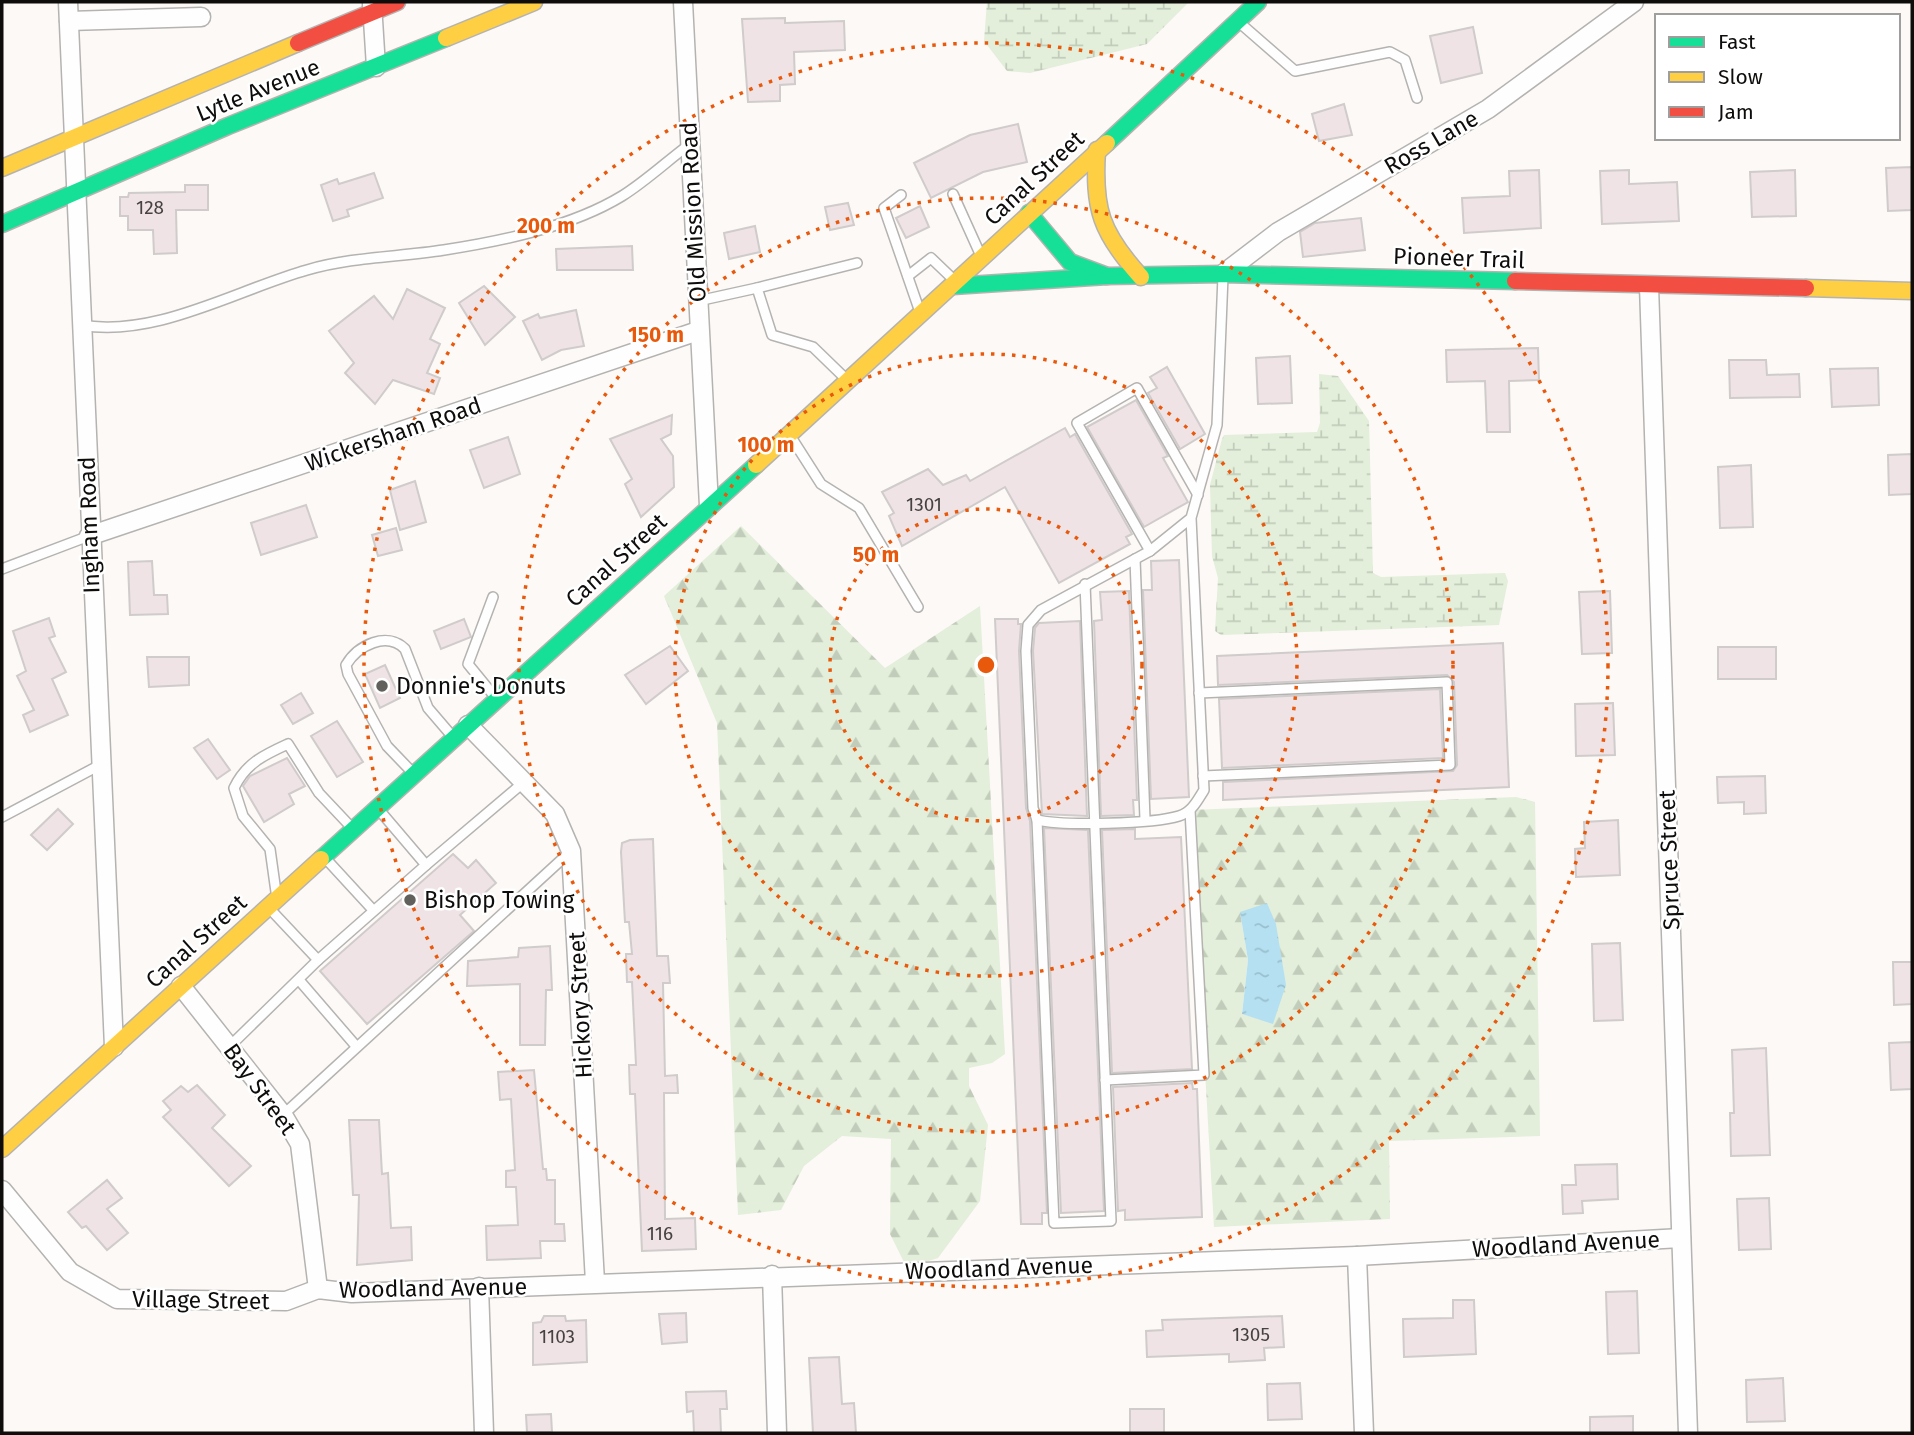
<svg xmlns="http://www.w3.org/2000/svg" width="1914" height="1435" viewBox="0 0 1914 1435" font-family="'Fira Sans',sans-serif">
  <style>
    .forest { fill: url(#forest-firs); fill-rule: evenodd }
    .wetland { fill: url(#wetland-marsh) }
    .water { fill: url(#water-ripples) }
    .building { fill: #efe3e6; stroke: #cfcccb; stroke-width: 2 }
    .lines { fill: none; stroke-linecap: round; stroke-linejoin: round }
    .lane-casing { stroke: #b5b3b1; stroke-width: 12 }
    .street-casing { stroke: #b5b3b1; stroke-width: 21 }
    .fast-casing { stroke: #b5b3b1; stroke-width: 19 }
    .slow-casing { stroke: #b5b3b1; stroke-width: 19 }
    .jam-casing { stroke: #b5b3b1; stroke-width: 19 }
    .lane { stroke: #fffefe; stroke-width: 9 }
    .street { stroke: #fffefe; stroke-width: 18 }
    .fast { stroke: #16e098; stroke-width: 16 }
    .slow { stroke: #ffcf43; stroke-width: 16 }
    .jam { stroke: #f24e42; stroke-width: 16 }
    .ring { fill: none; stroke: #e8590c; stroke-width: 3.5; stroke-dasharray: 3.5 7 }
    .poi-dot { fill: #61605d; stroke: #fff; stroke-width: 2.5 }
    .labels { text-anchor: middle; stroke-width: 5; stroke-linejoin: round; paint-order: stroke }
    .number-label { font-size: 19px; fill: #464242 }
    .street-label { font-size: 23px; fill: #0e0d0b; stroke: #fff }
    .poi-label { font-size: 23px; fill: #0e0d0b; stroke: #fff; text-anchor: start }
    .centre { fill: #e8590c; stroke: #fff; stroke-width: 3.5 }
    .ring-label { font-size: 21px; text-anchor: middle; font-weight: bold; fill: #e8590c; stroke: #fff; stroke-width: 5; stroke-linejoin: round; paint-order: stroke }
  </style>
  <defs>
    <pattern id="forest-firs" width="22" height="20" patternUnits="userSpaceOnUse" patternTransform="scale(1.75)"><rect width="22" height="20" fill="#e3efda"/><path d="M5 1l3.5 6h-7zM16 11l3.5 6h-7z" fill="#c2ccba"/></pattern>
    <pattern id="wetland-marsh" width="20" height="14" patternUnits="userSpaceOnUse" patternTransform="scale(1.75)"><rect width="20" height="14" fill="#e3efda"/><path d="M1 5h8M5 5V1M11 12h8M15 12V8" fill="none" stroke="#c2ccba"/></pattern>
    <pattern id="water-ripples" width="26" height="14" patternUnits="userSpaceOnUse" patternTransform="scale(1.75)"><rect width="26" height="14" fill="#b5e0f1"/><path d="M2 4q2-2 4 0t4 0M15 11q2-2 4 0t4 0" fill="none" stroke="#9abfcd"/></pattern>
  </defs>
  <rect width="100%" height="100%" fill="#fcf9f6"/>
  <g class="forest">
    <polygon points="741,526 885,668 980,606 1005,1054 992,1063 969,1068 969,1086 988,1125 980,1201 938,1258 907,1268 890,1234 891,1139 842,1136 804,1166 781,1210 738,1215 717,723 664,596"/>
    <path d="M1516 797 1535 802 1540 1136 1389 1141 1390 1219 1214 1227 1190 810ZM1240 912 1273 1023 1242 1014 1248 960Z"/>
  </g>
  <g class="wetland">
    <polygon points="987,2 1189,2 1147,44 1030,73 1007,71 984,41"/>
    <polygon points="1319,374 1338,376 1369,421 1373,573 1381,577 1505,573 1508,581 1499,625 1221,635 1215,631 1218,578 1212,556 1210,485 1222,439 1224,435 1317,432 1320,423"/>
  </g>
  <polygon class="water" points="1267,903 1276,924 1286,985 1273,1024 1242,1014 1248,960 1240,912"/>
  <g class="building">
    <polygon points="785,18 785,23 844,21 845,50 794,52 795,84 780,85 780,101 748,102 742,19"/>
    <polygon points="1473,27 1482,73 1441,83 1430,36"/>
    <polygon points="1344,104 1352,135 1319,141 1312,114"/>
    <polygon points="1018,124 1027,162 983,172 931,198 914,163 970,135"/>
    <polygon points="1912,167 1912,210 1888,211 1886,168"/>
    <polygon points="1539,170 1541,228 1464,233 1462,198 1510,196 1509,171"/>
    <polygon points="1629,170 1629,184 1677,182 1679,221 1602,224 1600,171"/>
    <polygon points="1795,170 1796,216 1752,217 1750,172"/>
    <polygon points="374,173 383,198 347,210 349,216 333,221 321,185 337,179 339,184"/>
    <polygon points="185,185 208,185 208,210 176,210 177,253 154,254 153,230 128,230 128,216 120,216 120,197 128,197 129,193 185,192"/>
    <polygon points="848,203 854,225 830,230 825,207"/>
    <polygon points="920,206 929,227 906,238 896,218"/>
    <polygon points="1361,218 1365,250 1303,257 1300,232 1315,223"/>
    <polygon points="755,226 760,252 729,259 724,233"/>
    <polygon points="632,246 633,270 557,270 556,249"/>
    <polygon points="484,286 515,317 485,345 459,303"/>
    <polygon points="407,289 445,308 430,339 440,344 427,373 440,378 434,394 393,380 375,404 345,373 354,363 329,331 374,296 393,319"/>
    <polygon points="576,310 584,346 561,350 542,360 523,321 538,314 540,318"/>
    <polygon points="1538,348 1539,380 1509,381 1510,432 1487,432 1485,381 1447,382 1446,350"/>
    <polygon points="1290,356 1292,403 1258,404 1256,358"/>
    <polygon points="1729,360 1766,360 1767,375 1799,374 1800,397 1730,398"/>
    <polygon points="1167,367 1205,434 1180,449 1148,393 1157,388 1150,377"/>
    <polygon points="1878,368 1879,405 1832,407 1830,369"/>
    <polygon points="1136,400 1168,456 1163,458 1188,502 1144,527 1087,427"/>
    <polygon points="672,415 671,434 661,439 673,456 674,487 641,517 625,484 632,479 610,439"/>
    <polygon points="1065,428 1070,437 1075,434 1132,534 1126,537 1130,544 1059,583 1005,487 902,546 889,516 894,513 882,492 928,469 943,485 966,475 970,481"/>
    <polygon points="508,437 520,474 484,488 470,450"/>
    <polygon points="1912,454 1912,494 1889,495 1888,455"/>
    <polygon points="1751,465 1753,527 1720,528 1718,467"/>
    <polygon points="415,481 426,522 400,530 390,490"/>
    <polygon points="306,505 317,537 261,555 251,523"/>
    <polygon points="396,528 402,550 378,556 372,535"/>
    <polygon points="1179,560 1189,797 1151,799 1143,590 1152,590 1151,561"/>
    <polygon points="152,561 154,595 167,595 168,614 130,615 128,562"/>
    <polygon points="1129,591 1137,800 1133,800 1134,815 1101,816 1094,621 1102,620 1100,592"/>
    <polygon points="1610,591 1612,653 1582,654 1579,592"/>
    <polygon points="49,618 55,636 49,638 66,672 52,679 68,715 30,732 23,715 34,710 17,676 26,671 13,631"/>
    <polygon points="464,619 471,637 441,649 434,631"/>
    <polygon points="995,619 1018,619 1018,624 1021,624 1019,651 1026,808 1030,821 1047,1213 1042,1213 1042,1224 1021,1224"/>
    <polygon points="1080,621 1087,816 1042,814 1033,651 1035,628 1039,623"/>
    <polygon points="1503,643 1509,787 1223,800 1223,782 1453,771 1457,765 1454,682 1447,675 1218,685 1217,656"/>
    <polygon points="670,646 688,671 646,704 625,675"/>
    <rect x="1718" y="647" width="58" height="32"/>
    <polygon points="147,657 189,657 189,685 149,687"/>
    <polygon points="385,665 400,698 380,708 365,674"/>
    <polygon points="1440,689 1443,758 1222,768 1219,699"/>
    <polygon points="301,693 313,713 293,724 281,705"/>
    <polygon points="1613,703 1615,755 1576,756 1575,704"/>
    <polygon points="337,721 363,762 337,777 311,736"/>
    <polygon points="208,739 230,770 217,779 194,748"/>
    <polygon points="287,758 305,786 289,794 294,804 264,822 243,786 250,776"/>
    <polygon points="1765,776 1766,813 1744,814 1744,802 1718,803 1717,777"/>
    <polygon points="58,809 73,824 47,850 31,835"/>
    <polygon points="1618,820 1620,875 1576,877 1575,849 1585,848 1584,822"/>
    <polygon points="1044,828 1088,830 1104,1211 1061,1213"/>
    <polygon points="1135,829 1135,839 1181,837 1192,1069 1112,1073 1102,830"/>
    <polygon points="653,839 657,956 668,956 670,983 663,983 665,1076 677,1075 678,1093 664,1093 665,1219 695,1218 696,1249 642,1251 635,1094 630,1094 629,1065 636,1065 632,982 627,982 626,954 632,954 629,922 625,922 621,852 622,843 630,840"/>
    <polygon points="453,854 468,868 476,860 496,883 460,915 474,931 367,1024 320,971"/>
    <polygon points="1620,943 1623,1020 1594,1021 1592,944"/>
    <polygon points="550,946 552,990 546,990 545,1045 520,1045 520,984 467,986 468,961 518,957 519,948"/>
    <polygon points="1893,962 1912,962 1912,1004 1894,1005"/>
    <polygon points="1912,1042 1912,1089 1891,1090 1889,1043"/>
    <polygon points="1766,1048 1770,1155 1731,1156 1730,1113 1734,1113 1732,1050"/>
    <polygon points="534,1070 543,1169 546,1169 547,1180 555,1180 555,1224 564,1224 565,1241 540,1241 541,1258 487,1260 486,1226 518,1225 516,1187 506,1187 506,1171 515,1170 511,1099 500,1100 498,1072"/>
    <polygon points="1192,1083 1193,1089 1197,1089 1202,1217 1125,1220 1125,1210 1118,1211 1113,1087"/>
    <polygon points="197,1085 225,1115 212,1128 251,1166 229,1186 163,1117 171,1110 163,1101 181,1086 188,1092"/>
    <polygon points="349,1120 379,1120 382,1174 388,1173 391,1228 411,1227 412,1260 357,1265 359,1195 353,1195"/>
    <polygon points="1617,1164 1618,1199 1582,1201 1583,1213 1563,1214 1562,1185 1576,1185 1575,1165"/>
    <polygon points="107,1180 122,1198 107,1209 128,1233 107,1250 86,1226 82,1228 68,1212"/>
    <polygon points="1769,1198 1771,1249 1739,1250 1737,1199"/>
    <polygon points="1637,1291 1639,1353 1608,1354 1606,1292"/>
    <polygon points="1453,1300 1474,1300 1476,1354 1404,1357 1403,1319 1453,1318"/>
    <polygon points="686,1313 687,1342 662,1344 659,1314"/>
    <polygon points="544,1316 565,1316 566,1321 586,1320 587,1362 533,1365 533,1323 541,1322"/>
    <polygon points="1282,1316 1284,1347 1264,1348 1265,1360 1229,1362 1229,1354 1147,1357 1146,1331 1163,1330 1162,1320"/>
    <polygon points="839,1357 842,1404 854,1403 856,1433 813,1433 809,1358"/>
    <polygon points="1783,1378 1785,1421 1747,1422 1746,1380"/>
    <polygon points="1300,1383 1302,1419 1268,1420 1267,1384"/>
    <polygon points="726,1391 727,1409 720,1409 721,1433 694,1433 693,1411 687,1412 686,1392"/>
    <rect x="1130" y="1409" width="34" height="24"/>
    <polygon points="551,1414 552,1432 527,1432 526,1415"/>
    <polygon points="1633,1416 1633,1433 1590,1433 1590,1417"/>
  </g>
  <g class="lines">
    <g class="lane-casing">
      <g id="lane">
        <polyline points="1241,24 1295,71 1390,52 1405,60 1417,98"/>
        <polyline points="953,194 981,256"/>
        <polyline points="901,195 884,208 920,312"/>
        <polyline points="908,276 931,258 955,281"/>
        <polyline points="757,288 857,263"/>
        <polyline points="698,301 757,288 772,335 813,347 846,379"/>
        <path d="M81 325C156 338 236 290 307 270 350 257 399 257 444 250 502 241 571 227 622 196 646 181 667 161 690 144"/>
        <polyline points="791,437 821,484 859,508 918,607"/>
        <path d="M1191 518 1204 790C1197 801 1192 812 1179 816 1153 824 1063 826 1037 820L1033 808 1026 651 1028 625 1041 610 1150 551 1191 518 1217 425 1223 276"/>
        <polyline points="1150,551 1077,423 1137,388 1198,495"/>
        <polyline points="1135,559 1145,819"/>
        <polyline points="2,569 89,536"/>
        <polyline points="493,597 468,664 495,697"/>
        <polyline points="1199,693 1447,682 1450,765 1203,776"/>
        <path d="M411 771 387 746 348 674 346 665C358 645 387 631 405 649L428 708 452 736"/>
        <polyline points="2,817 100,765"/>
        <polyline points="1037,820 1054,1223 1111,1221 1085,584"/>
        <polyline points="327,860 373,910"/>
        <polyline points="426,865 524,782"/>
        <path d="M276 892 270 849 243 816 234 788C246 763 264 755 288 744L319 793 352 828"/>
        <polyline points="270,909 318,960 426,865 380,811"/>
        <polyline points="299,980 356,1046"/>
        <polyline points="229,1047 318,960"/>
        <polyline points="1105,1080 1204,1075 1190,810"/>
        <polyline points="283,1115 571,851"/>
      </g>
    </g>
    <g class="street-casing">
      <g id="street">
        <polyline points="68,2 114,1047"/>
        <polyline points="683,2 709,506"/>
        <polyline points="372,4 376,67"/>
        <polyline points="69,21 201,17"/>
        <polyline points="1223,274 1278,232 1488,109 1634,2"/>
        <polyline points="1649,286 1688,1433"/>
        <polyline points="89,536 698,331"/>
        <polyline points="468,725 555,814 571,851 595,1282"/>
        <polyline points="181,986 283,1115 300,1144 318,1289"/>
        <polyline points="2,1190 70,1272 117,1299 286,1301 318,1289 352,1293 1357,1256 1681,1238"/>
        <polyline points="1357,1256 1364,1433"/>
        <polyline points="772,1275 777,1433"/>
        <polyline points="479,1287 484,1433"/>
      </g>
    </g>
    <g class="fast-casing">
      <g id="fast">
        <polyline points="1107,143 1258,2"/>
        <polyline points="1029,213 1070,262 1107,276 1223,274 1515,281"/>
        <polyline points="2,224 228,126 446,38"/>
        <polyline points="953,286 1107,276"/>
        <polyline points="321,859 756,465"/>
      </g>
    </g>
    <g class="slow-casing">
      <g id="slow">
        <polyline points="446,38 534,2"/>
        <path d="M1097 150C1093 209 1101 233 1141 277"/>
        <polyline points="2,168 298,43"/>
        <polyline points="1806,288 1912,291"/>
        <polyline points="756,465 1107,143"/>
        <polyline points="2,1149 321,859"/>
      </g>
    </g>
    <g class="jam-casing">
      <g id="jam">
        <polyline points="298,43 397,2"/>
        <polyline points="1515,281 1806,288"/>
      </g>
    </g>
    <use href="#lane" class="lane"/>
    <use href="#street" class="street"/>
    <use href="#fast" class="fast"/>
    <use href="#slow" class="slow"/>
    <use href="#jam" class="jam"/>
  </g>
  <g class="ring">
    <circle cx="986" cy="665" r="156"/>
    <circle cx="986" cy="665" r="311"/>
    <circle cx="986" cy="665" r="467"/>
    <circle cx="986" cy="665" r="622"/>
  </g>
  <g class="poi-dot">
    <circle cx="382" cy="686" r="7"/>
    <circle cx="410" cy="900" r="7"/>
  </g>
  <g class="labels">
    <g class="number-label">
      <text x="150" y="214">128</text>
      <text x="924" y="511">1301</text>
      <text x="660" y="1240">116</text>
      <text x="1251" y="1341">1305</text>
      <text x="557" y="1343">1103</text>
    </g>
    <g class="street-label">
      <text transform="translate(258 90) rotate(-22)" y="8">Lytle Avenue</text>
      <text transform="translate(1431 142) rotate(-30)" y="8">Ross Lane</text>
      <text transform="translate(1034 178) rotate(-43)" y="8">Canal Street</text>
      <text transform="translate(693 212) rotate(-93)" y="8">Old Mission Road</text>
      <text transform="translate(1459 258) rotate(2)" y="8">Pioneer Trail</text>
      <text transform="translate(393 434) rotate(-19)" y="8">Wickersham Road</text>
      <text transform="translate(89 525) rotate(-92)" y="8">Ingham Road</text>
      <text transform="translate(616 560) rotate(-42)" y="8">Canal Street</text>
      <text transform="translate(1669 860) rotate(-92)" y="8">Spruce Street</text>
      <text transform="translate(196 941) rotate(-42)" y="8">Canal Street</text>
      <text transform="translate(580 1005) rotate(-93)" y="8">Hickory Street</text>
      <text transform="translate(260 1089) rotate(54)" y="8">Bay Street</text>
      <text transform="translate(1566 1244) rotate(-3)" y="8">Woodland Avenue</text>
      <text transform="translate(999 1268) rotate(-2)" y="8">Woodland Avenue</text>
      <text transform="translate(433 1288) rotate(-1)" y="8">Woodland Avenue</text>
      <text transform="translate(201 1300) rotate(1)" y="8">Village Street</text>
    </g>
    <g class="poi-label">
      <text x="396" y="694">Donnie's Donuts</text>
      <text x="424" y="908">Bishop Towing</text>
    </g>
  </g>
  <circle cx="986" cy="665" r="10" class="centre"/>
  <g class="ring-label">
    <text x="546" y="233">200 m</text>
    <text x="656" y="342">150 m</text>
    <text x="766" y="452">100 m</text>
    <text x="876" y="562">50 m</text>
  </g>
  <rect width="1914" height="1435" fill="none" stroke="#0e0d0b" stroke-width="7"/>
  <rect x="1655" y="14" width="245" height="126" fill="#ffffff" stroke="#9f9e9d" stroke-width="2"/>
  <rect x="1669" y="37" width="35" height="10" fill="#16e098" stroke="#9f9e9d" stroke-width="2"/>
  <text x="1718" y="49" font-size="21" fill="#0e0d0b">Fast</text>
  <rect x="1669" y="72" width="35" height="10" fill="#ffcf43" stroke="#9f9e9d" stroke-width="2"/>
  <text x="1718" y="84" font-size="21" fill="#0e0d0b">Slow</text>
  <rect x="1669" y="107" width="35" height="10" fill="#f24e42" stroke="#9f9e9d" stroke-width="2"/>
  <text x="1718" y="119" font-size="21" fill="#0e0d0b">Jam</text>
</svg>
